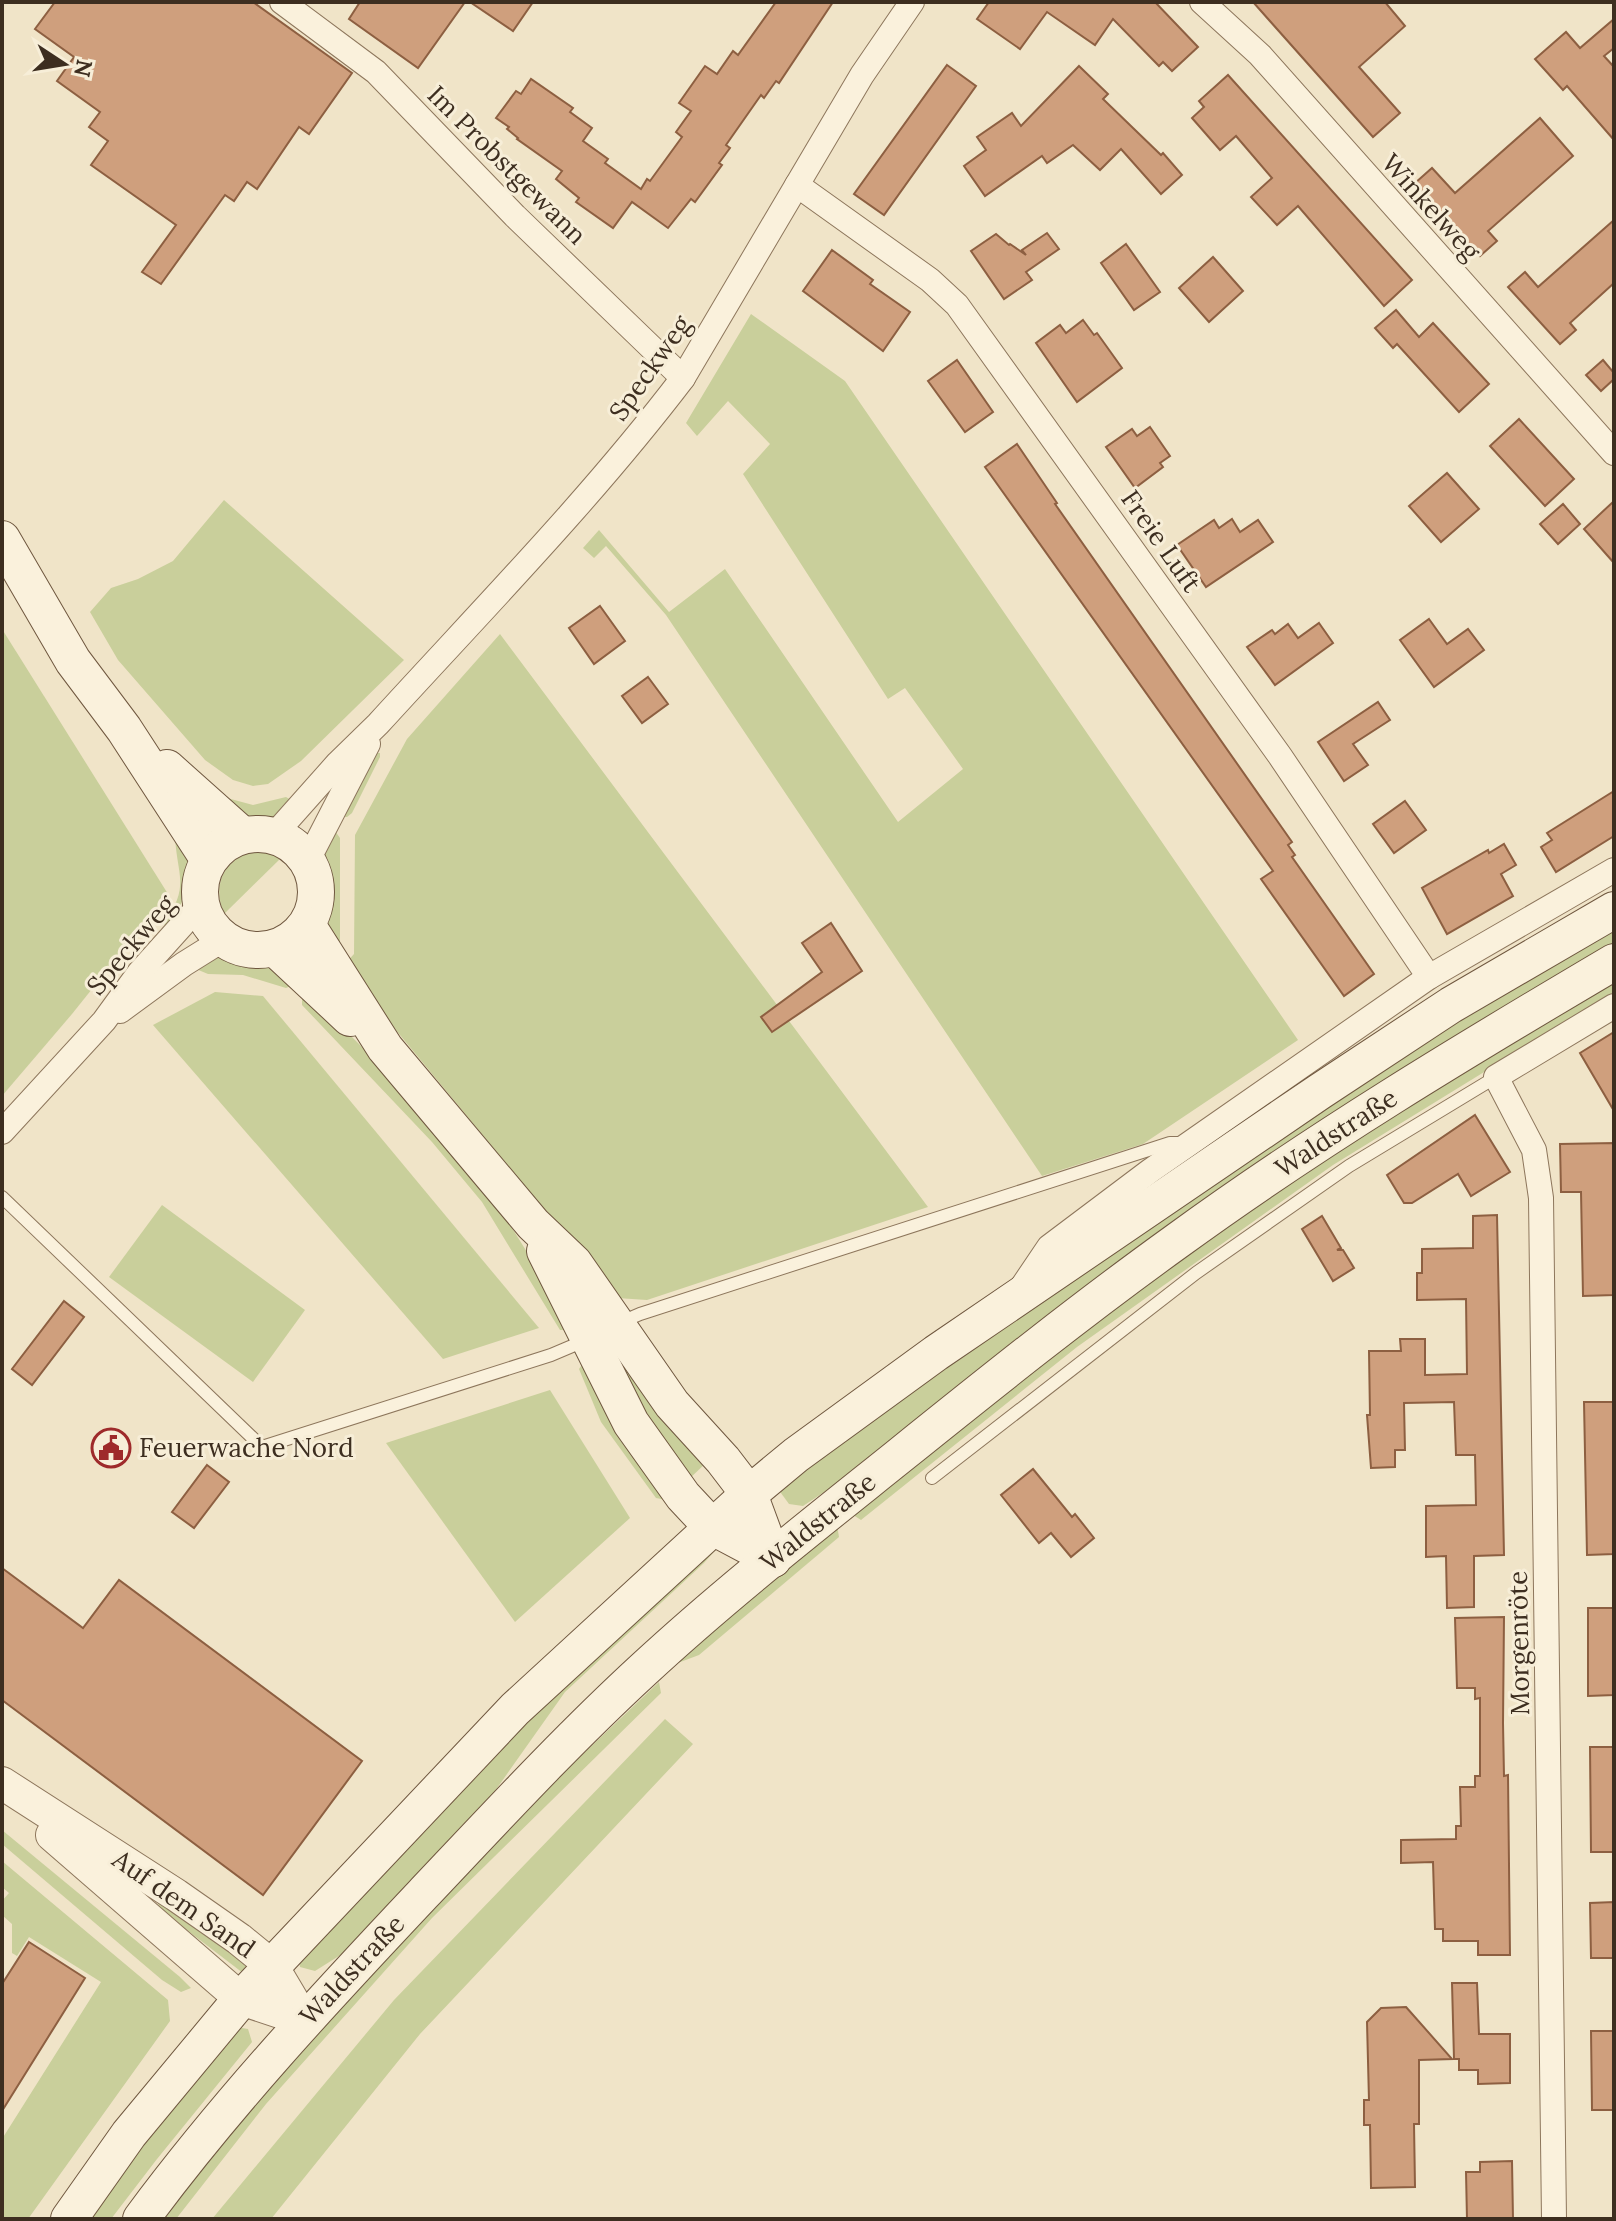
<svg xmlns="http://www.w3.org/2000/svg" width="1616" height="2221" viewBox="0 0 1616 2221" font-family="Lora,serif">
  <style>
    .green { fill: #c9cf9b }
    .building { fill: #cf9f7d; stroke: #8d5f41; stroke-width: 2 }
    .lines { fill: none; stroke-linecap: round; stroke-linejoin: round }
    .service-casing { stroke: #8d765c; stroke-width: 14 }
    .minor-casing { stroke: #8d765c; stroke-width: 26 }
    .tertiary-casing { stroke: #8d765c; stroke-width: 34 }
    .secondary-casing { stroke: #6f573f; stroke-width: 38 }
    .service { stroke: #faf1dc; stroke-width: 12 }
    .minor { stroke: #faf1dc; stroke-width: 24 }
    .tertiary { stroke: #faf1dc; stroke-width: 32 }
    .secondary { stroke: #faf1dc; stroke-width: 36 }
    .labels { text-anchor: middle; stroke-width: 6; stroke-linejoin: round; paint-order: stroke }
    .street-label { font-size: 26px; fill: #3d2e20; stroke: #f7eed8 }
    .poi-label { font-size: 26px; fill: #3d2e20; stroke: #f7eed8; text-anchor: start }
  </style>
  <rect width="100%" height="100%" fill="#f0e4c8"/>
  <g class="green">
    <polygon points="751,314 845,381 1298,1040 1143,1144 1042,1176 666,615 606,546 594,558 583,548 599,530 669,612 725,569 898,822 963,769 905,688 888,699 743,474 770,444 728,401 697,436 686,423"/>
    <polygon points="224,500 404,660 301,761 268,784 253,786 233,780 205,760 118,660 90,612 111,588 138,579 173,561"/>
    <polygon points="2,629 168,894 72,1014 2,1096"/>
    <polygon points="500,634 928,1207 647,1300 617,1298 343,966 354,954 355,835 407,739"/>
    <polygon points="377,753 380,753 380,757 352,813 347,817 342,817"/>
    <path d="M286 797 296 803C262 827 256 826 227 798L253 805Z"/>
    <path d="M333 828 340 838V946L323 931C325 919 328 905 328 892 328 862 318 859 333 828Z"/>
    <path d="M175 837C179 843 187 851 189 858 196 877 178 914 167 929L163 922C191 889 177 875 175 837Z"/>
    <path d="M254 851 268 852 281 858 224 914C212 885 223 860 254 851Z"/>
    <polygon points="1614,928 1614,946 847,1477 803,1506 789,1504 778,1489 864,1420 1322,1103"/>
    <polygon points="210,958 221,958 269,966 291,986 286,988 243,975 208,974 196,969"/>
    <polygon points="1614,976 1614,992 1333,1165 1077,1347 861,1520 850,1513 1068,1336 1330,1154"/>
    <polygon points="215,992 263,996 539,1328 443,1359 153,1025"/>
    <polygon points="308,993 384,1069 504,1215 535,1265 567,1330 560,1330 482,1202 432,1142 302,1005 302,999"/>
    <polygon points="162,1205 305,1310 253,1382 109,1277"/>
    <polygon points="617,1344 707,1462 689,1479 607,1351"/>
    <polygon points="584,1362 666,1500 656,1498 601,1422 579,1369"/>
    <polygon points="550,1390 630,1518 515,1622 386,1443"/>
    <polygon points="837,1525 839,1537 699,1655 675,1664"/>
    <polygon points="720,1545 704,1563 565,1692 490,1798 350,1949 315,1971 300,1967 299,1960 566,1676"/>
    <polygon points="659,1682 661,1693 432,1918 266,2104 176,2219 163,2219 257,2097 526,1808"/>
    <polygon points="665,1719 693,1744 420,2034 271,2219 212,2219 394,2000"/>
    <polygon points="2,1830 180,1977 191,1988 181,1992 162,1980 2,1844"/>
    <polygon points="2,1861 168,2000 170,2021 28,2219 2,2219 2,2139 101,1982 29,1937 17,1956 12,1953 12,1924 2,1915 2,1901 9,1893 2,1887"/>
    <polygon points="160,1897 249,1966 243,1973 162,1911 157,1902"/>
    <polygon points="236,2027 248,2029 252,2042 157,2159 111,2219 86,2219 130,2154"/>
  </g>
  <g class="building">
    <polygon points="55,2 253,2 352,73 309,134 299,127 257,189 247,182 234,201 225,195 161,284 142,272 176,225 91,165 108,141 89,127 100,112 57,81 74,57 35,29"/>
    <polygon points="360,2 465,2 418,68 349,19"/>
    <polygon points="470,2 533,2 513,31"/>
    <polygon points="776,2 833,2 779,83 776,81 764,98 761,95 726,145 730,148 719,163 722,165 695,202 691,199 668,228 632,202 613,228 576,202 579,198 556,179 562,171 517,139 518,138 507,129 509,127 496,118 516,91 521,94 531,79 573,108 570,112 592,128 583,141 608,159 605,163 641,189 647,179 650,181 682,137 676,132 691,111 679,103 705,66 717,74 733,51 738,55"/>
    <polygon points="989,2 1155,2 1198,47 1172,71 1163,62 1159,66 1113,19 1095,45 1047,12 1020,49 977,19"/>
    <polygon points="1253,2 1385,2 1405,26 1359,67 1400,113 1373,137"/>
    <polygon points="1614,19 1614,48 1604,56 1614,67 1614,140 1567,86 1563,90 1535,59 1566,32 1580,48"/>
    <polygon points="947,65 976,86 884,215 854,194"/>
    <polygon points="1079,66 1108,94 1103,99 1161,155 1163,153 1182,175 1161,194 1121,149 1100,170 1073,145 1047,163 1042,156 985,196 964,166 986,150 977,137 1012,113 1021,126"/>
    <polygon points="1228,75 1412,280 1384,306 1298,206 1277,225 1251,197 1272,178 1236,136 1220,150 1192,118 1204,107 1199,101"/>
    <polygon points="1540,118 1573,156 1488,231 1497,241 1480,256 1415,183 1432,168 1455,193"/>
    <polygon points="1614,220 1614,283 1570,323 1576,330 1560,344 1508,287 1525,272 1538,287"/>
    <polygon points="1047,233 1059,249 1026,272 1032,280 1004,299 971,251 996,234 1009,245 1010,244 1026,255 1022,250"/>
    <polygon points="1126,244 1160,292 1134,310 1101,263"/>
    <polygon points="832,250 873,280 870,284 910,312 883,351 803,291"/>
    <polygon points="1213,257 1243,291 1209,322 1179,288"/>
    <polygon points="1396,310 1419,337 1433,323 1489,384 1459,412 1397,344 1393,348 1375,328"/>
    <polygon points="1083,320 1094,335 1097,333 1122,368 1077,402 1036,343 1060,325 1066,333"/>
    <polygon points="957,360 993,412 965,432 928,381"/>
    <polygon points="1603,360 1614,373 1614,379 1601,391 1586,375"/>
    <polygon points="1519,419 1574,479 1545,506 1490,446"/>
    <polygon points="1150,427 1170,456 1160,463 1163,467 1135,488 1106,447 1132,429 1137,436"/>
    <polygon points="1017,444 1057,503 1055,504 1292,842 1288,845 1295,855 1292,857 1374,974 1344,996 1261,879 1273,871 985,467"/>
    <polygon points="1447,473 1479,509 1441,542 1409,506"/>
    <polygon points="1614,501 1614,563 1584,529"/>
    <polygon points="1563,504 1580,524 1558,544 1540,524"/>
    <polygon points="1232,519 1240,532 1258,520 1273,542 1206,587 1177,545 1214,520 1219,528"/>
    <polygon points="600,606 625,641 594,664 569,628"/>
    <polygon points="1429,619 1447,644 1468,629 1484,650 1434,687 1400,640"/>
    <polygon points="1319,623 1333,643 1275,685 1247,647 1272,630 1275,634 1288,624 1298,638"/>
    <polygon points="648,677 668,704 642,723 622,696"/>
    <polygon points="1378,702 1390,720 1353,744 1368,765 1344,781 1318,742"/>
    <polygon points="1614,791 1614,836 1556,872 1541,847 1552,840 1547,833"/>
    <polygon points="1405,801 1426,830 1394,853 1373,824"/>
    <polygon points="1504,844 1516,865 1501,874 1513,896 1447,934 1422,888 1488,850 1489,853"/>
    <polygon points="831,923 862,971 772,1032 761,1017 822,972 802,943"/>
    <polygon points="1614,1032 1614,1111 1580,1053"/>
    <polygon points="1475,1115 1510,1172 1471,1196 1458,1174 1412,1203 1404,1203 1387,1175"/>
    <polygon points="1614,1143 1614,1295 1583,1296 1581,1192 1561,1192 1560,1144"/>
    <polygon points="1497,1215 1504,1555 1474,1556 1474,1607 1447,1608 1446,1556 1426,1557 1426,1506 1476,1505 1475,1455 1456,1455 1454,1402 1404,1403 1405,1450 1395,1450 1395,1467 1371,1468 1367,1415 1370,1415 1369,1351 1401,1351 1400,1339 1425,1339 1425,1375 1467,1374 1466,1299 1417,1300 1417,1273 1422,1273 1422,1249 1473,1248 1473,1216"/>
    <polygon points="1322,1216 1341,1248 1337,1250 1343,1250 1354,1268 1333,1281 1302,1229"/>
    <polygon points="64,1301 84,1317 32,1385 12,1369"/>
    <polygon points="1584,1402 1614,1402 1614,1554 1587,1555"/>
    <polygon points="207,1465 229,1482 194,1528 172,1512"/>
    <polygon points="1033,1469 1072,1517 1075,1514 1094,1538 1071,1557 1051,1533 1039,1543 1001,1495"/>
    <polygon points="2,1568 83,1628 119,1580 362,1761 263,1895 2,1700"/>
    <polygon points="1588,1608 1614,1608 1614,1695 1588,1696"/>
    <polygon points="1504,1617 1503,1723 1504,1776 1508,1775 1510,1955 1478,1955 1478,1941 1443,1941 1443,1929 1435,1929 1433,1862 1401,1863 1401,1840 1456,1839 1456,1826 1461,1826 1460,1787 1475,1787 1475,1776 1480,1776 1480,1698 1475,1699 1475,1688 1457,1688 1455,1618"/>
    <polygon points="1590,1747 1614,1747 1614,1852 1591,1852"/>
    <polygon points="1614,1902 1614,1958 1591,1958 1590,1903"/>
    <polygon points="29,1942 85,1978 2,2111 2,1984"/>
    <polygon points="1452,1983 1477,1983 1479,2034 1510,2034 1510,2083 1478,2084 1478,2070 1459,2070 1459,2059 1454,2059"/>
    <polygon points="1406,2007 1452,2059 1419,2060 1419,2124 1414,2124 1415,2187 1371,2188 1370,2125 1364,2125 1364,2100 1369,2100 1367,2022 1381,2008"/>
    <polygon points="1591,2031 1614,2031 1614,2110 1592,2110"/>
    <polygon points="1512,2161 1513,2219 1467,2219 1466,2172 1480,2172 1480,2162"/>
  </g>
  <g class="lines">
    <g class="service-casing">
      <g id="service">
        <polyline points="2,1197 262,1447 551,1355 584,1341"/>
        <polyline points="619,1323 640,1314 1170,1143 1183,1143"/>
        <polyline points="932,1478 1196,1273 1349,1166 1496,1077"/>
      </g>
    </g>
    <g class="minor-casing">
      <g id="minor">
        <polyline points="282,2 376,72 515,216 683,378"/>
        <polyline points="1202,2 1260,55 1614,453"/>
        <polyline points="797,185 930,280 957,305 1280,756 1429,977"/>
        <path d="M274 835 338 763 378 724C481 611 590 500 683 378L862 75 912 2"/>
        <polyline points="308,860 368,744"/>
        <polyline points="120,1011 184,964 224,939"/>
        <polyline points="2,1132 104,1021 139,973 201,904"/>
        <polyline points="1022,1287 1049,1247 1150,1171 1429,977 1614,870"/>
        <polyline points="1554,2219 1541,1198 1534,1150 1496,1077 1614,1006"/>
      </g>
    </g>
    <g class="tertiary-casing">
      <g id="tertiary">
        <polyline points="2,1783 176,1895 239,1939 272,1966 304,2020"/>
        <polyline points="52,1835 241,1999 304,2020"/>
      </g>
    </g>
    <g class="secondary-casing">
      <g id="secondary">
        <polyline points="2,539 73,661 124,729 209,860"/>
        <polyline points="167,768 242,835"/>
        <circle cx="258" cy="892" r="58"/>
        <polyline points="307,925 385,1048 533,1224 574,1263 672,1404 723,1460 749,1494 773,1559"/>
        <polyline points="275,948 350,1018"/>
        <polyline points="545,1251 631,1423 683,1496 711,1526 773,1559"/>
        <polyline points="69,2219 129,2134 241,1999 515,1709 749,1494 796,1455 936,1353 1319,1092 1451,1005 1614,910"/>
        <path d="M141 2219C226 2104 325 1998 423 1894 495 1818 566 1741 643 1670 724 1595 812 1526 898 1457 990 1383 1081 1310 1177 1241 1317 1139 1465 1050 1614 962"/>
      </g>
    </g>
    <use href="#service" class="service"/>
    <use href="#minor" class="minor"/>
    <use href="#tertiary" class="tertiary"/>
    <use href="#secondary" class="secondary"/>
  </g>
  <defs>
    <g id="civic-ring" transform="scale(2)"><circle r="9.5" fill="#f7eed8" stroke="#9e2a2b" stroke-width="1.5"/><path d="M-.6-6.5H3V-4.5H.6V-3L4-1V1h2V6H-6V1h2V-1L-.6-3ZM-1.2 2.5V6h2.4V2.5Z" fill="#9e2a2b"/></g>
  </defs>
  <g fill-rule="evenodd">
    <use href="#civic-ring" x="111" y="1448"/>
  </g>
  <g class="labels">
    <g class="street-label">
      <text transform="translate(507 165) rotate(45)" y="9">Im Probstgewann</text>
      <text transform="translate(1431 207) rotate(48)" y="9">Winkelweg</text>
      <text transform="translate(650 368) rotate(-55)" y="9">Speckweg</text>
      <text transform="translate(1161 541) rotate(55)" y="9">Freie Luft</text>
      <text transform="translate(131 945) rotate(-50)" y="9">Speckweg</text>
      <text transform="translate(1336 1133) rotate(-33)" y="9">Waldstraße</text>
      <text transform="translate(818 1522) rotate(-39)" y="9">Waldstraße</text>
      <text transform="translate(1519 1643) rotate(-91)" y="9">Morgenröte</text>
      <text transform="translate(184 1904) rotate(35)" y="9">Auf dem Sand</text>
      <text transform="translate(352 1970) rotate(-47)" y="9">Waldstraße</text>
    </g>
    <g class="poi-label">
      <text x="139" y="1457">Feuerwache Nord</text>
    </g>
  </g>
  <rect width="1616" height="2221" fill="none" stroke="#3d2e20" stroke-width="8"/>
  <g transform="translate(64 64) rotate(102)" stroke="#f7eed8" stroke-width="6" paint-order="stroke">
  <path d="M0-6L14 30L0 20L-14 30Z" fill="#3d2e20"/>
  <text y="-12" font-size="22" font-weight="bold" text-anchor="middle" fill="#3d2e20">N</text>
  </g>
</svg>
